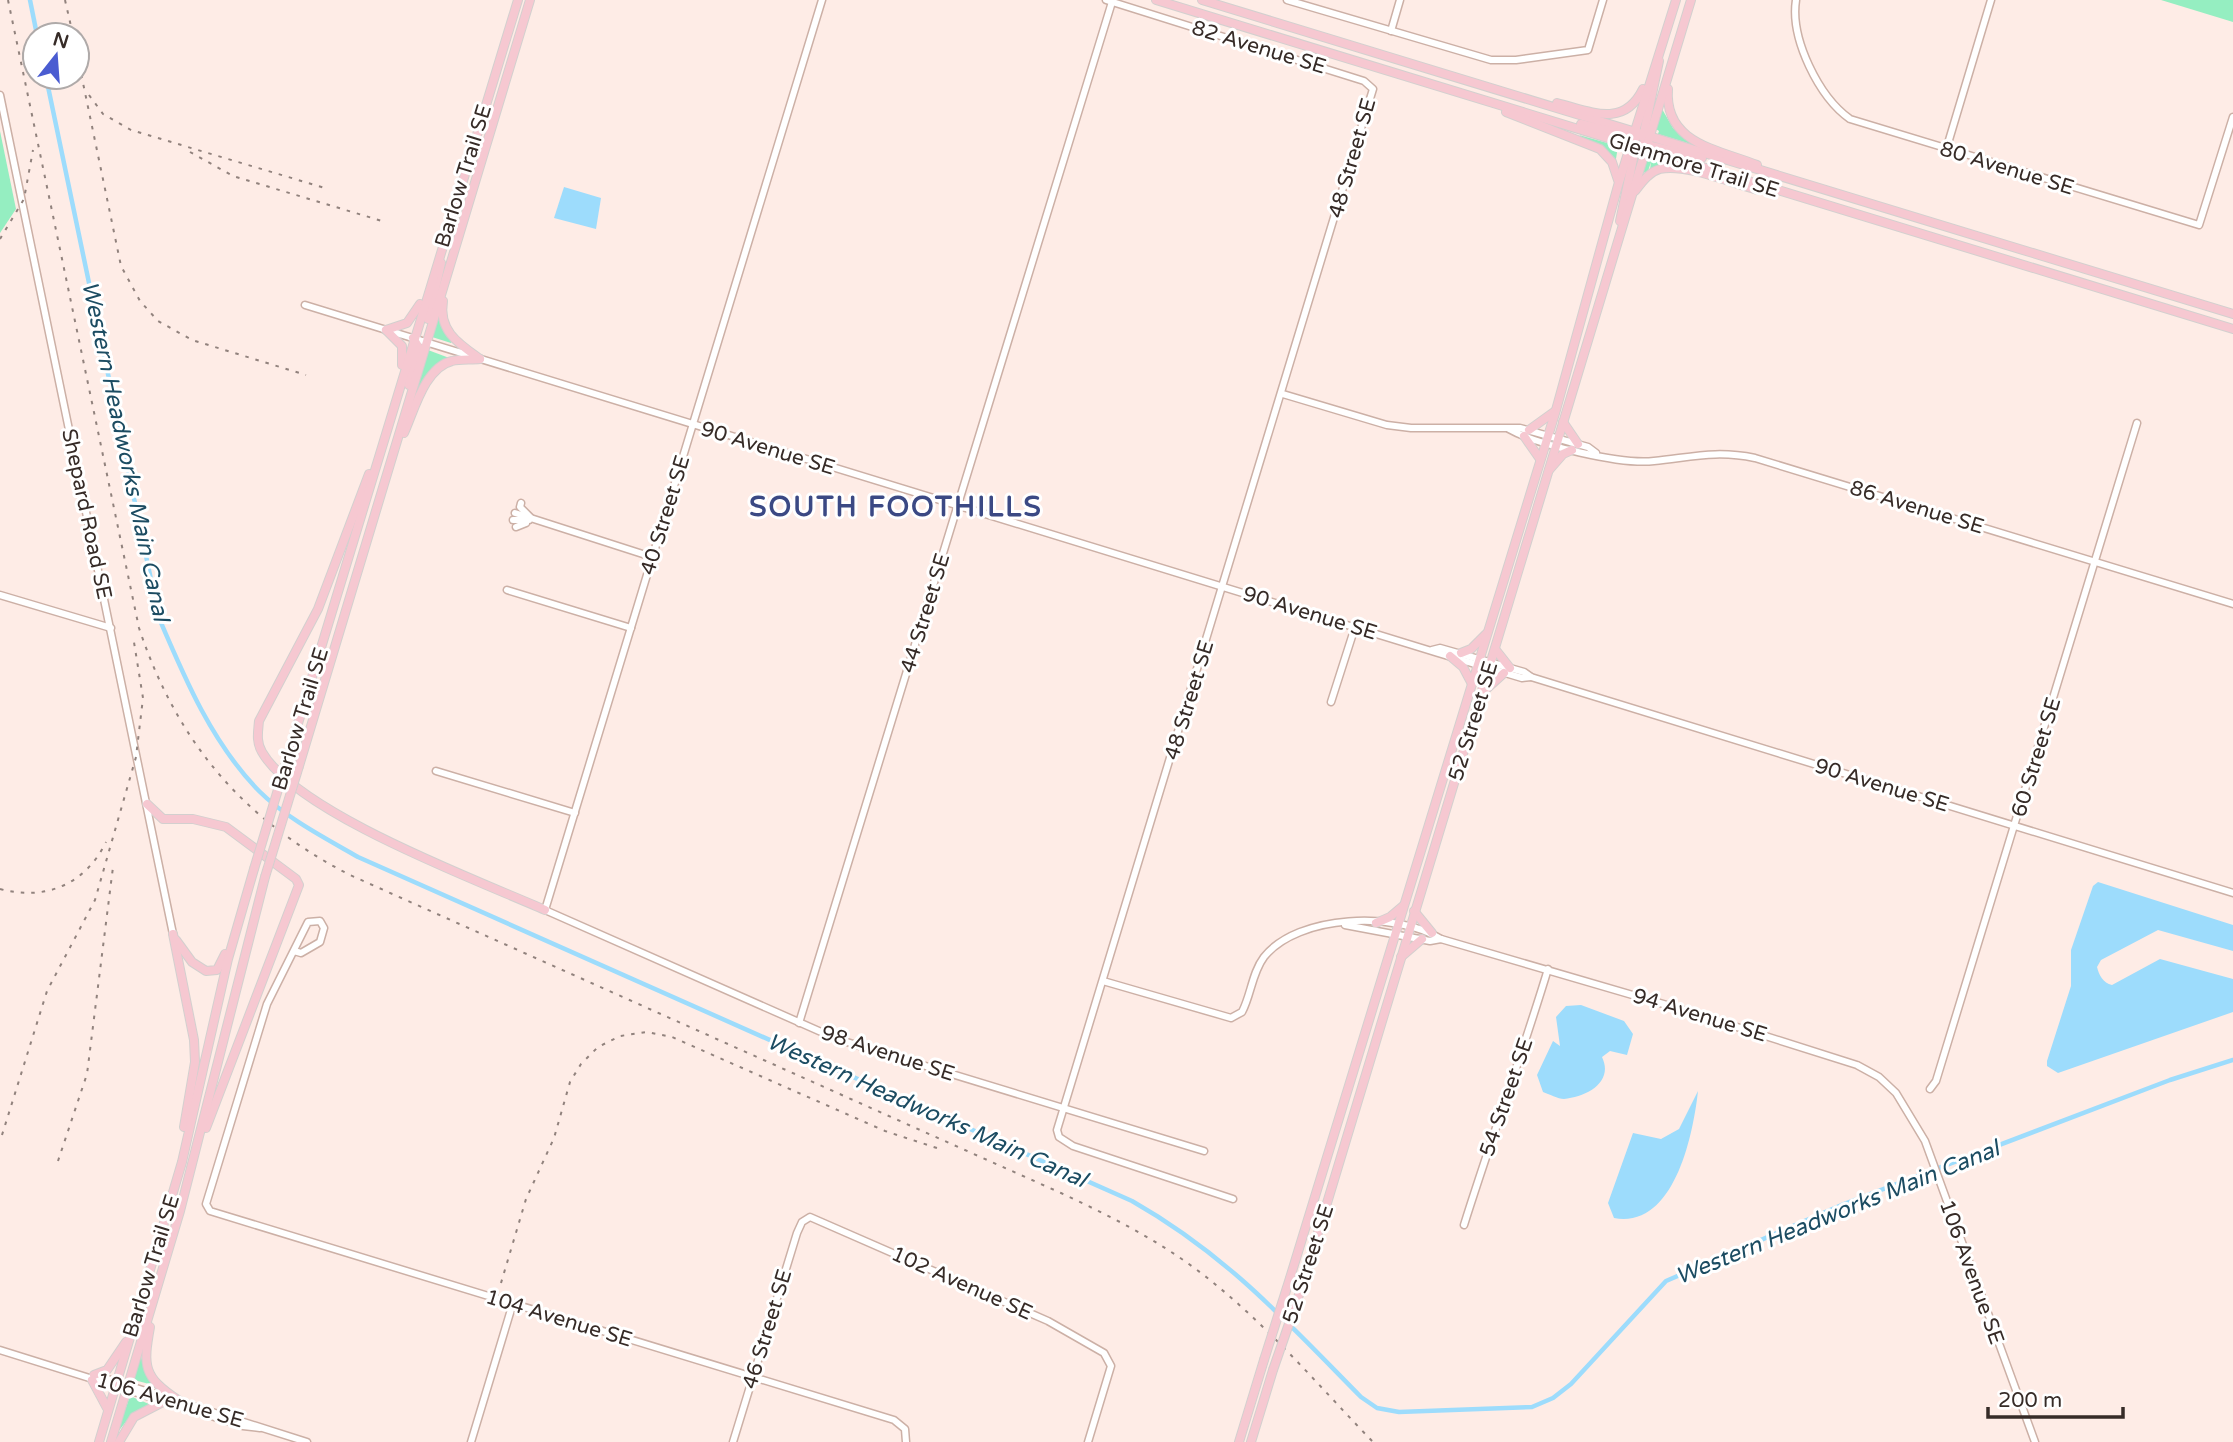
<svg xmlns="http://www.w3.org/2000/svg" width="2233" height="1442" viewBox="0 0 2233 1442" font-family="'Varela Round',sans-serif">
  <style>
    .green { fill: #95eec1 }
    .water { fill: #9ddcfc }
    .lines { fill: none; stroke-linecap: round; stroke-linejoin: round }
    .canal { stroke: #9ddcfc; stroke-width: 4.5 }
    .minor-casing { stroke: #ccb0a6; stroke-width: 9 }
    .major-casing { stroke: #d3d0cf; stroke-width: 10 }
    .minor { stroke: #fff; stroke-width: 6 }
    .major { stroke: #f6c8d1; stroke-width: 8 }
    .rail { stroke: #91827d; stroke-width: 2; stroke-dasharray: 3.5 7; stroke-linecap: butt }
    .major-bridge-casing { stroke: #d3d0cf; stroke-width: 10; stroke-linecap: butt }
    .major-bridge { stroke: #f6c8d1; stroke-width: 8 }
    .labels { text-anchor: middle; stroke-width: 6; stroke-linejoin: round; paint-order: stroke }
    .street-label { font-size: 21px; fill: #362b27; stroke: #fff }
    .water-label { font-size: 23px; font-style: italic; fill: #1c4c62; stroke: #fff }
    .district-label { font-size: 28px; font-weight: bold; letter-spacing: 2px; fill: #3b4984; stroke: #fff }
  </style>
  <rect width="100%" height="100%" fill="#feece6"/>
  <g class="green">
    <polygon points="2161,0 2233,0 2233,22"/>
    <polygon points="1662,109 1673,128 1694,145 1658,134 1659,131 1656,129"/>
    <polygon points="0,131 16,209 0,233"/>
    <polygon points="1579,135 1618,146 1616,159 1613,159"/>
    <polygon points="1653,157 1678,164 1677,166 1650,170 1651,162 1648,171 1643,173 1647,159 1651,161"/>
    <polygon points="438,315 452,341 451,343 432,337"/>
    <polygon points="428,350 452,359 419,391 417,390"/>
    <polygon points="140,1351 144,1370 153,1385 134,1380"/>
    <polygon points="130,1396 149,1404 132,1414 117,1433"/>
  </g>
  <g class="water">
    <polygon points="564,187 601,198 596,229 554,218"/>
    <path d="M2098 882 2233 925V951L2158 930 2101 960 2097 967C2099 975 2103 983 2112 985L2160 959 2233 979V1012L2058 1073 2047 1066V1061L2071 986V950L2093 886Z"/>
    <path d="M1581 1005 1624 1021 1633 1034 1627 1055 1610 1051 1602 1057C1614 1082 1587 1097 1564 1099 1558 1099 1549 1094 1543 1092L1537 1075 1553 1041 1560 1046 1556 1017 1566 1006Z"/>
    <path d="M1698 1091C1693 1136 1674 1229 1614 1218L1608 1203 1633 1133 1661 1139 1679 1129Z"/>
  </g>
  <g class="lines">
    <g class="canal">
      <polyline points="30,0 37,35"/>
      <path d="M46 77 159 618C185 679 212 743 259 791 286 818 325 838 358 857L1132 1201C1227 1255 1286 1321 1361 1397L1377 1408 1399 1412 1532 1407 1553 1398 1571 1384 1666 1281 1844 1204 2170 1080 2233 1060"/>
    </g>
    <g class="minor-casing">
      <g id="minor">
        <polyline points="822,0 545,910 837,1039 1204,1151"/>
        <polyline points="1106,0 1364,81 1373,89 1057,1130 1059,1137 1073,1146 1233,1199"/>
        <polyline points="1287,0 1491,60 1516,60 1588,50 1603,0"/>
        <path d="M1796 0C1790 39 1819 97 1850 119L2199 225 2233 117"/>
        <polyline points="1391,31 1400,0"/>
        <polyline points="0,95 173,934"/>
        <polyline points="1946,150 1991,0"/>
        <polyline points="305,305 1438,653 1522,678 1531,677"/>
        <polyline points="1283,394 1387,425 1411,428 1520,428 1588,447 1596,453"/>
        <path d="M1509 429C1537 445 1622 465 1654 461 1693 457 1716 450 1755 458L2233 604"/>
        <polyline points="521,503 520,507 530,517"/>
        <polyline points="515,513 652,557"/>
        <polyline points="513,520 529,520"/>
        <polyline points="516,527 526,523"/>
        <polyline points="507,590 631,628"/>
        <polyline points="0,595 111,628"/>
        <polyline points="1432,650 1440,648 1524,672 1531,677 2233,893"/>
        <polyline points="1331,702 1355,627"/>
        <polyline points="436,771 575,813"/>
        <polyline points="1345,925 1430,941 1441,939"/>
        <polyline points="294,951 301,953 320,942 324,928 320,921 308,922 267,1004 206,1204 210,1211 894,1420 905,1429 906,1442"/>
        <path d="M1103 981 1231 1018 1242 1012C1251 995 1252 973 1264 957 1298 914 1397 911 1441 939L1677 1008 1857 1065 1879 1077 1896 1093 1925 1141 2035 1442"/>
        <polyline points="799,1023 1112,2"/>
        <polyline points="1930,1089 1936,1081 2137,423"/>
        <path d="M1464 1225C1491 1139 1522 1055 1548 969"/>
        <polyline points="0,1350 243,1426 260,1428"/>
        <polyline points="95,1375 307,1442"/>
        <polyline points="471,1442 513,1303"/>
        <polyline points="733,1442 797,1233 802,1222 810,1217 1048,1321 1104,1353 1111,1366 1088,1442"/>
      </g>
    </g>
    <g class="major-casing">
      <g id="major">
        <polyline points="1156,0 2233,329"/>
        <polyline points="1202,0 2233,314"/>
        <path d="M1668 89C1664 143 1716 149 1757 165"/>
        <path d="M1557 103C1592 112 1624 128 1643 89"/>
        <polyline points="1506,112 1600,149 1612,162 1618,180"/>
        <polyline points="1581,124 1636,138"/>
        <polyline points="1643,137 1659,61"/>
        <polyline points="1643,144 1702,158"/>
        <path d="M1635 191C1642 182 1649 172 1660 169 1684 163 1732 183 1758 190"/>
        <polyline points="1620,221 1636,145"/>
        <path d="M443 301C438 331 459 344 480 359"/>
        <polyline points="428,319 441,263"/>
        <polyline points="386,330 407,323 420,304"/>
        <polyline points="386,330 402,346 402,365"/>
        <polyline points="409,385 418,346 413,338"/>
        <polyline points="1563,422 1578,444"/>
        <polyline points="1529,430 1554,412"/>
        <path d="M404 433C414 411 425 367 452 361 460 359 471 360 480 359"/>
        <polyline points="1524,436 1540,459"/>
        <polyline points="1549,470 1563,454 1572,450"/>
        <path d="M369 474 318 609 259 721C258 732 256 742 262 752 297 813 477 880 545 910"/>
        <polyline points="1495,649 1510,668"/>
        <polyline points="1461,653 1471,649 1486,634"/>
        <polyline points="1450,656 1463,667 1472,684"/>
        <polyline points="1483,692 1504,673"/>
        <polyline points="289,753 518,0"/>
        <polyline points="299,766 530,0"/>
        <polyline points="147,804 163,819 193,819 226,827 296,879 299,885 206,1128"/>
        <polyline points="1414,911 1432,933"/>
        <polyline points="1376,923 1390,917 1403,906"/>
        <polyline points="173,934 194,1040 195,1062 184,1127"/>
        <polyline points="176,940 192,962 206,971 217,970 225,954"/>
        <polyline points="1401,957 1422,939"/>
        <polyline points="1290,1278 1556,410 1619,182 1676,0"/>
        <polyline points="1301,1289 1691,0"/>
        <path d="M150 1327C143 1366 143 1377 178 1400"/>
        <polyline points="94,1375 107,1370 126,1342"/>
        <polyline points="92,1380 107,1408"/>
        <polyline points="99,1442 182,1162 228,959 254,869"/>
        <polyline points="111,1442 180,1211 265,877"/>
        <polyline points="119,1442 134,1417 163,1402"/>
        <polyline points="1239,1442 1264,1360"/>
        <polyline points="1251,1442 1273,1370"/>
      </g>
    </g>
    <use href="#minor" class="minor"/>
    <use href="#major" class="major"/>
    <g class="rail">
      <path d="M8 0 139 628C177 742 243 820 350 875L1061 1193C1110 1216 1158 1240 1201 1273 1265 1322 1317 1384 1373 1442"/>
      <polyline points="65,0 73,35"/>
      <polyline points="77,54 121,266 140,301 158,321 192,340 306,375"/>
      <polyline points="89,95 103,114 131,130 325,188"/>
      <polyline points="190,152 233,176 382,221"/>
      <polyline points="0,239 24,199 33,150"/>
      <path d="M0 889C45 901 85 885 106 842"/>
      <polyline points="2,1135 47,991 95,900 136,757 143,698 133,636"/>
      <polyline points="58,1161 87,1074 113,867"/>
      <polyline points="501,1283 526,1199 554,1138 570,1082 581,1064 598,1047 620,1036 647,1032 672,1037 885,1131 943,1150"/>
    </g>
    <g class="major-bridge-casing">
      <g id="major-bridge">
        <polyline points="254,869 289,753"/>
        <polyline points="265,877 299,766"/>
        <polyline points="1264,1360 1290,1278"/>
        <polyline points="1273,1370 1301,1289"/>
      </g>
    </g>
    <use href="#major-bridge" class="major-bridge"/>
  </g>
  <g class="labels">
    <g class="street-label">
      <text transform="translate(1259 47) rotate(17)" y="7">82 Avenue SE</text>
      <text transform="translate(1352 158) rotate(-74)" y="7">48 Street SE</text>
      <text transform="translate(1694 165) rotate(17)" y="7">Glenmore Trail SE</text>
      <text transform="translate(2007 168) rotate(17)" y="7">80 Avenue SE</text>
      <text transform="translate(463 176) rotate(-73)" y="7">Barlow Trail SE</text>
      <text transform="translate(768 448) rotate(17)" y="7">90 Avenue SE</text>
      <text transform="translate(1917 507) rotate(17)" y="7">86 Avenue SE</text>
      <text transform="translate(87 514) rotate(78)" y="7">Shepard Road SE</text>
      <text transform="translate(665 515) rotate(-73)" y="7">40 Street SE</text>
      <text transform="translate(925 613) rotate(-73)" y="7">44 Street SE</text>
      <text transform="translate(1310 613) rotate(17)" y="7">90 Avenue SE</text>
      <text transform="translate(1189 700) rotate(-73)" y="7">48 Street SE</text>
      <text transform="translate(300 719) rotate(-73)" y="7">Barlow Trail SE</text>
      <text transform="translate(1473 721) rotate(-73)" y="7">52 Street SE</text>
      <text transform="translate(2036 757) rotate(-73)" y="7">60 Street SE</text>
      <text transform="translate(1882 785) rotate(17)" y="7">90 Avenue SE</text>
      <text transform="translate(1700 1015) rotate(17)" y="7">94 Avenue SE</text>
      <text transform="translate(888 1053) rotate(18)" y="7">98 Avenue SE</text>
      <text transform="translate(1506 1097) rotate(-71)" y="7">54 Street SE</text>
      <text transform="translate(1308 1264) rotate(-72)" y="7">52 Street SE</text>
      <text transform="translate(151 1266) rotate(-73)" y="7">Barlow Trail SE</text>
      <text transform="translate(1972 1272) rotate(70)" y="7">106 Avenue SE</text>
      <text transform="translate(962 1283) rotate(24)" y="7">102 Avenue SE</text>
      <text transform="translate(559 1318) rotate(17)" y="7">104 Avenue SE</text>
      <text transform="translate(767 1329) rotate(-73)" y="7">46 Street SE</text>
      <text transform="translate(170 1400) rotate(16)" y="7">106 Avenue SE</text>
    </g>
    <g class="water-label">
      <text transform="translate(126 451) rotate(78)" y="8">Western Headworks Main Canal</text>
      <text transform="translate(927 1110) rotate(24)" y="8">Western Headworks Main Canal</text>
      <text transform="translate(1837 1212) rotate(-22)" y="8">Western Headworks Main Canal</text>
    </g>
    <g class="district-label">
      <text x="896" y="516">SOUTH FOOTHILLS</text>
    </g>
  </g>
  <g transform="translate(56 56) rotate(17)"><circle r="33" fill="#ffffff" stroke="#afaaa9" stroke-width="2"/>
  <path d="M0-5L12 26L0 18L-12 26Z" fill="#4a5cd1"/>
  <text y="-10" font-size="19" font-weight="bold" text-anchor="middle" fill="#362b27">N</text>
  </g>
  <path d="M1988 1407v10h135v-10" fill="none" stroke="#362b27" stroke-width="3.5"/>
  <text x="1998" y="1407" font-size="21" fill="#362b27" stroke="#ffffff" stroke-width="5" paint-order="stroke">200 m</text>
</svg>
